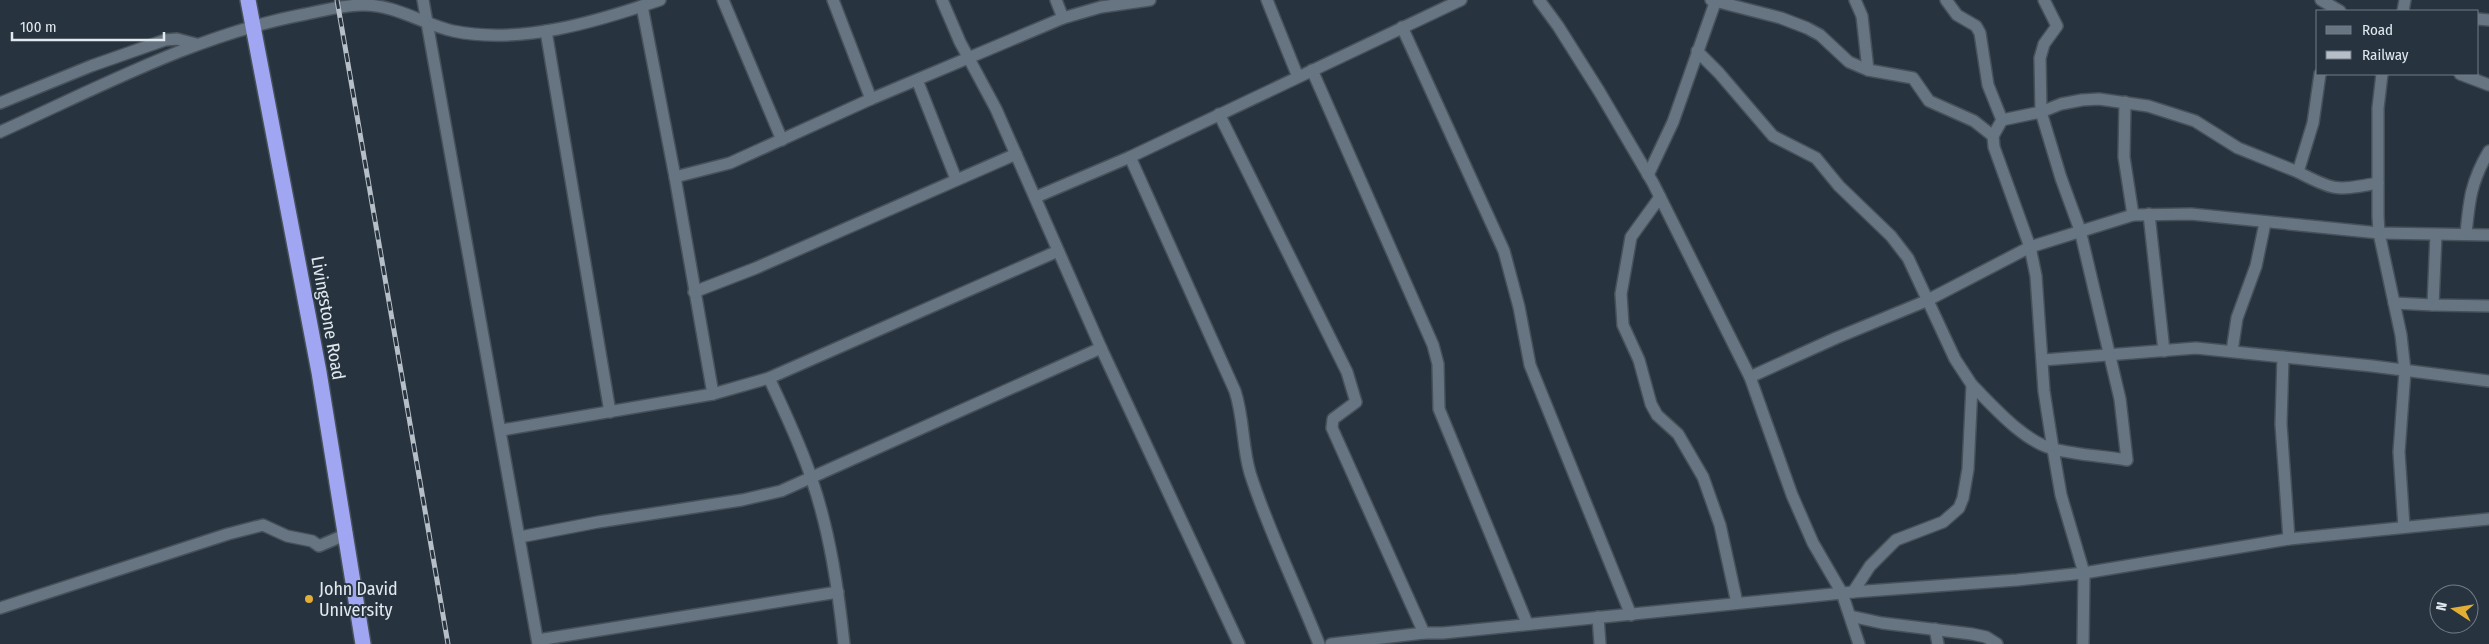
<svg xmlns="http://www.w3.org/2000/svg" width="2489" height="644" viewBox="0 0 2489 644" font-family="'Fira Sans Condensed',sans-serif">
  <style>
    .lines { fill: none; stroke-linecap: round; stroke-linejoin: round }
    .street-casing { stroke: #46515a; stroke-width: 14 }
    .highway-casing { stroke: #46515a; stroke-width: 18 }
    .street { stroke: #677582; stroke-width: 11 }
    .highway { stroke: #a1a6f3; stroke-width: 15 }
    .rail-casing { stroke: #b6bfc8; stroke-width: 5 }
    .rail { stroke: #27333f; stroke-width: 3; stroke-dasharray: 9; stroke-linecap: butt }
    .poi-dot { fill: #e3ae35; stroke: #27333f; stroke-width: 2 }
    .labels { text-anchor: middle; stroke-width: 4; stroke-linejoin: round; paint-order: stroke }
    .street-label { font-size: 18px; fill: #e1e9f0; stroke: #27333f }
    .poi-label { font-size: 18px; fill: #e1e9f0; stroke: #27333f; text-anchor: start }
  </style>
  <rect width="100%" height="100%" fill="#27333f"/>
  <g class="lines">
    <g class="street-casing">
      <g id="street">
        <polyline points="423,0 538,644"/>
        <polyline points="723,0 782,140"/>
        <polyline points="833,0 871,99"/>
        <polyline points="1056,0 1063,18"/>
        <polyline points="1267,0 1298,77"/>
        <polyline points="1539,0 1558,26 1599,91 1653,183 1750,377 1792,495 1813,543 1842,593 1859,644"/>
        <polyline points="1711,0 1781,18 1807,28 1820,35 1849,62 1868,70 1913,78 1929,101 1974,121 1993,136"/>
        <polyline points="1855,0 1862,16 1868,70"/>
        <polyline points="1946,0 1957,15 1976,26 1980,33 1988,85 2002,120"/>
        <polyline points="2321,0 2340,11"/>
        <polyline points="642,6 675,177 713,394"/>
        <polyline points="2403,11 2405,0"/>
        <polyline points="2478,19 2489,20"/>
        <polyline points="1402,27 1504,251 1519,307 1530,365 1631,615"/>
        <polyline points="546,31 610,412"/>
        <polyline points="1697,51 1719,73 1773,136 1816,158 1839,186 1891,236 1908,258 1955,359 1972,385 1968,469 1963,498 1959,508 1943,522 1896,540 1870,566 1853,592"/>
        <polyline points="1312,70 1433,345 1438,364 1439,409 1527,623"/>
        <polyline points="2382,74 2378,108 2378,216 2379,233 2401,335 2405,371 2399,452 2404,527"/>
        <polyline points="2460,74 2489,85"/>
        <polyline points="917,80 956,179"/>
        <polyline points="2125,102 2124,157 2133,215"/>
        <polyline points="0,103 91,66 165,40 177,39 196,44"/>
        <polyline points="1219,114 1347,372 1356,402 1333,419 1332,428 1424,633"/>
        <path d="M0 132C100 87 198 34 306 14 325 10 344 5 362 5 394 4 423 24 453 31 520 45 596 22 660 0"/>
        <path d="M1130 157 1235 391C1244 418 1242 446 1250 473 1268 530 1297 588 1319 644"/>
        <path d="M2298 172C2336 192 2337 190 2378 183"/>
        <polyline points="1648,175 1673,122 1716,0"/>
        <polyline points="675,177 730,163 871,99 1063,18 1101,7 1150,0"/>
        <polyline points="1036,197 1130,157 1461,0"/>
        <polyline points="1660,197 1631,237 1621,294 1623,325 1639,360 1651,404 1657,415 1678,434 1703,477 1720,525 1737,603"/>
        <polyline points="2149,214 2164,351"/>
        <path d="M2466 234C2469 201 2471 181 2489 151"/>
        <polyline points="2436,235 2433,305 2489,306"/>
        <polyline points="694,292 756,268 1016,154"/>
        <polyline points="2394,303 2433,305"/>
        <polyline points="1101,348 1239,644"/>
        <polyline points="2232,351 2237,318 2256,266 2265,223"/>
        <polyline points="2283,357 2281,424 2289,539"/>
        <polyline points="2043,360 2196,348 2372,366 2489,381"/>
        <polyline points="1750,377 1836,338 1926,301 2030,247 2133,215 2191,214 2379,233 2489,235"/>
        <path d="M769 378C784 411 801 445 812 480 830 533 838 588 844 644"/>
        <path d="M1972 385C1993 406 2024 442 2054 449 2077 455 2103 456 2127 460L2120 399 2080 230 2061 178 2041 112 2040 58 2044 44 2057 26 2044 0"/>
        <polyline points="502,430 713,394 769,378 1058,251"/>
        <polyline points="520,537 598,522 742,500 781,491 1101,348 996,109 960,42 942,0"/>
        <polyline points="0,608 228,534 263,525 287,536 312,541 319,546 347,534"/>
        <polyline points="1850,616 1882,623 1972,634 1986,637 1997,644"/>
        <polyline points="1598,617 1600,644"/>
        <polyline points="1935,629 1938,644"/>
        <polyline points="538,640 838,592"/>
        <polyline points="1331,644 1424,633 1443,633 1853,592 2017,580 2084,573 2289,539 2489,519"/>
        <polyline points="2083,644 2084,573 2061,495 2053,449 2044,391 2036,276 2030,247 1994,147 1993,136 2002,120 2041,112 2061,104 2082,100 2099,99 2148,106 2195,121 2238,148 2298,172 2313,123 2320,74"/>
      </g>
    </g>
    <g class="highway-casing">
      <polyline id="highway" points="248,0 319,372 363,644"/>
    </g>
    <use href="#street" class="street"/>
    <use href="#highway" class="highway"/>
    <g class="rail-casing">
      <polyline id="rail" points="337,0 448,644"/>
    </g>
    <use href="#rail" class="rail"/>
  </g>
  <circle class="poi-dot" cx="309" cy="599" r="5"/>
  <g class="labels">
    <g class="street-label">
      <text transform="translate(328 318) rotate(80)" y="6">Livingstone Road</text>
    </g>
    <g class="poi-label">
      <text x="319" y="595">John David<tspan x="319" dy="21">University</tspan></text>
    </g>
  </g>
  <rect x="2316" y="10" width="162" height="65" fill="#27333f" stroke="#717c86"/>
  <rect x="2326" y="26" width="25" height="8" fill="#677582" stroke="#717c86"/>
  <text x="2362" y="35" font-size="15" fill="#e1e9f0">Road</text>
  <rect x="2326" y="51" width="25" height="8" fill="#b6bfc8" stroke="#717c86"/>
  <text x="2362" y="60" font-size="15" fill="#e1e9f0">Railway</text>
  <g transform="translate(2454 609) rotate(282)"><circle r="24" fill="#27333f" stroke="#717c86"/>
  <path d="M0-4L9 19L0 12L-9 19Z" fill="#e3ae35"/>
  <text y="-8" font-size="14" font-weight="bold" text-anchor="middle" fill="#e1e9f0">N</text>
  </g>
  <path d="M12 32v8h152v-8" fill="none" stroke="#e1e9f0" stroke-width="2.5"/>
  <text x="20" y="32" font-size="15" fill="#e1e9f0" stroke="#27333f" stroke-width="4" paint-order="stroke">100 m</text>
</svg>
